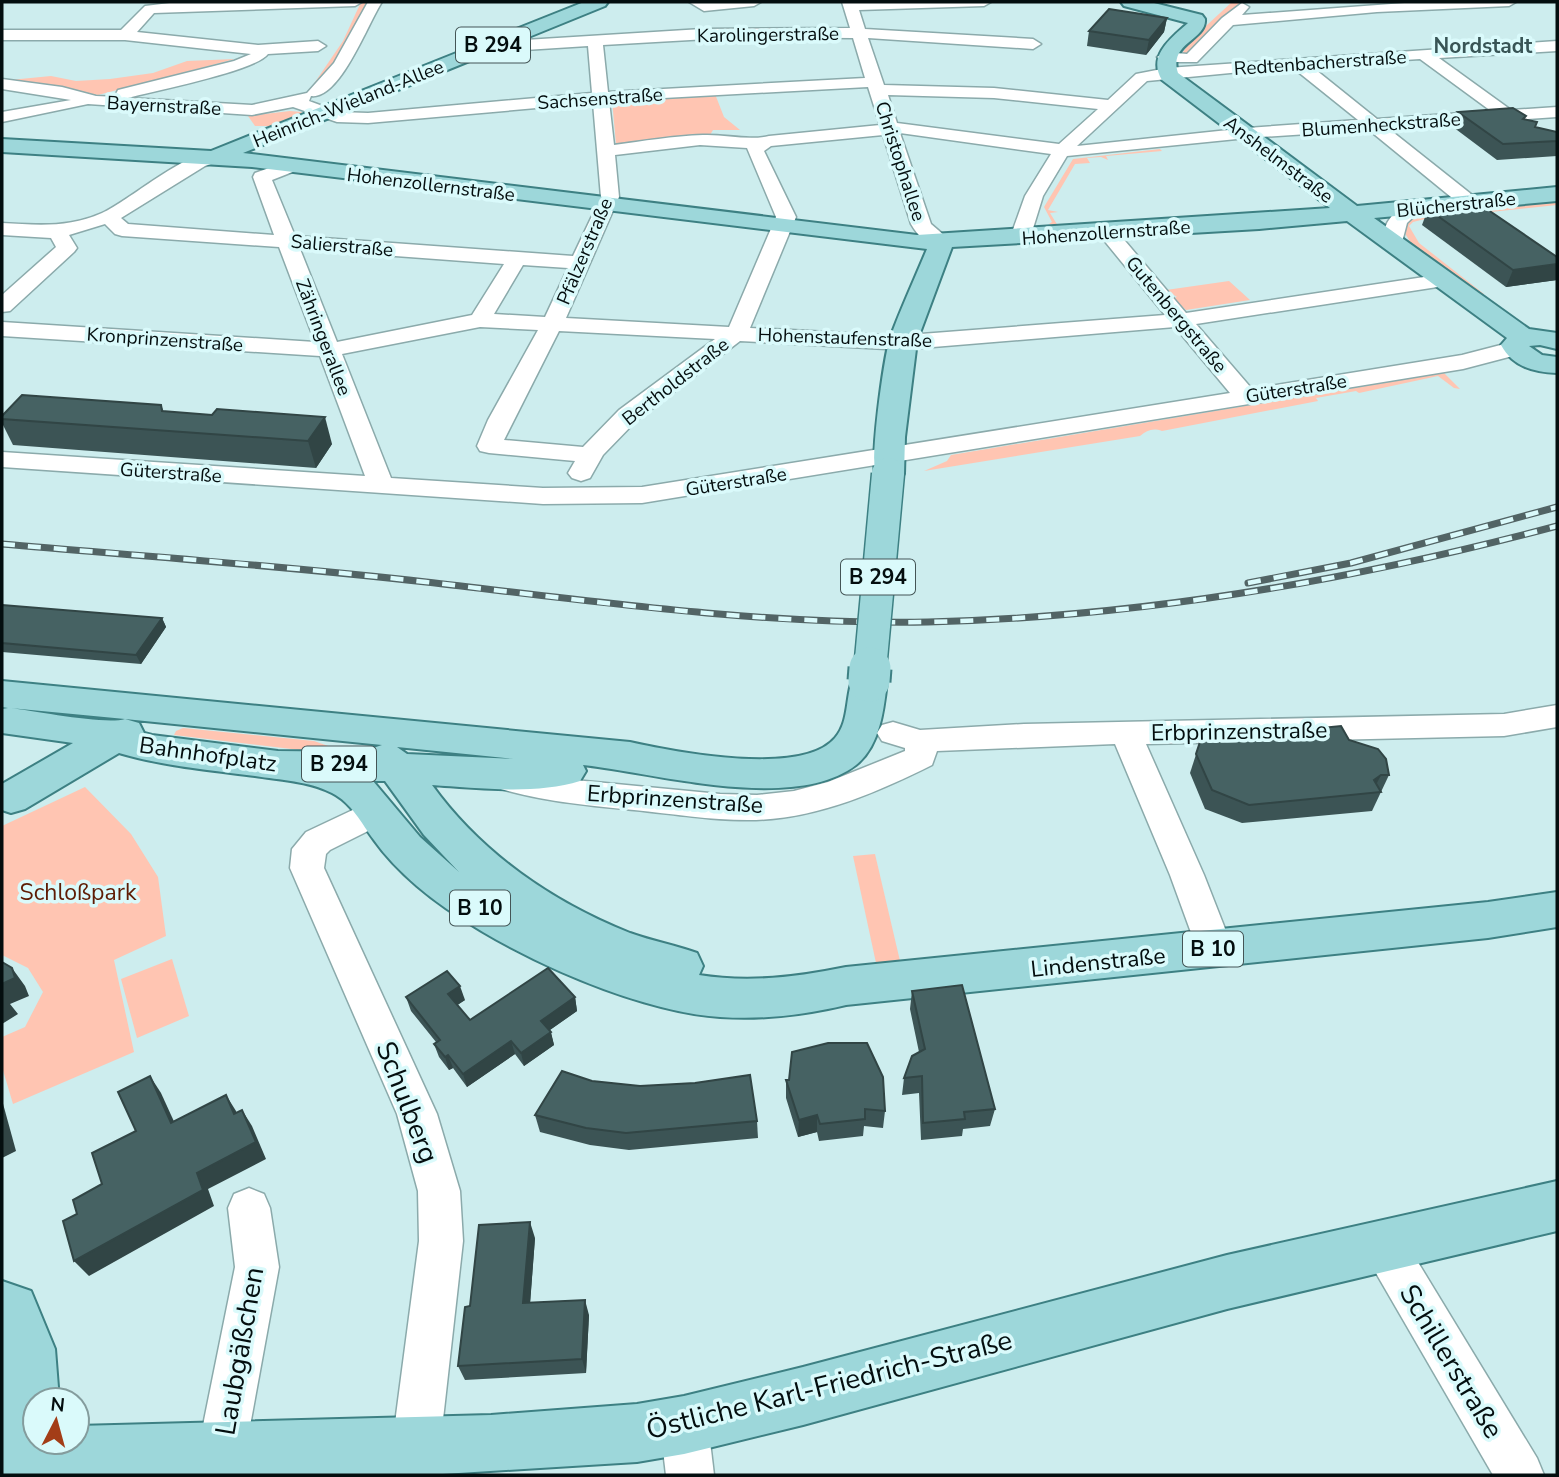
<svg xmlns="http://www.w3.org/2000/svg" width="1559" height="1477" viewBox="0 0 1559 1477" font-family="'Nunito Sans',sans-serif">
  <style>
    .green { fill: #ffc5b2 }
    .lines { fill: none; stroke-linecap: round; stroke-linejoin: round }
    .minor-casing { stroke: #8baaab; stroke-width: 3 }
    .major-casing { stroke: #3d8083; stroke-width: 4 }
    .minor { fill: #fff; fill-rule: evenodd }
    .major { fill: #9dd7da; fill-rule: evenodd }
    .rail-casing { stroke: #526465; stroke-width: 7 }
    .rail { stroke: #dafafb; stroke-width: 4.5; stroke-dasharray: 13; stroke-linecap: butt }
    .major-bridge-far1-casing { stroke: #3d8083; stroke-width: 35; stroke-linecap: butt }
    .major-bridge-casing { stroke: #3d8083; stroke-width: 45; stroke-linecap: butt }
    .major-bridge-far1 { stroke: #9dd7da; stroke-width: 32 }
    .major-bridge { stroke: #9dd7da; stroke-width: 41 }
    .wall { fill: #3c5455 }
    .shaded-wall { fill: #314545 }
    .building { fill: #466263; stroke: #314545; stroke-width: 2 }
    .labels { text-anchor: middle; stroke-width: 7; stroke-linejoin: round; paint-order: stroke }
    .far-street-label { font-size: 19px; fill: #040e0f; stroke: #dafafb }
    .shield { fill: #dafafb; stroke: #445556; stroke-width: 2 }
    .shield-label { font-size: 21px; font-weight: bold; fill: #040e0f }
    .far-neighbourhood-label { font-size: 21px; font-weight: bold; fill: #385455; stroke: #dafafb }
    .street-label { font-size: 23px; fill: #040e0f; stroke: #dafafb }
    .park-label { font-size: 23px; fill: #5e1c04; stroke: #dafafb }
    .near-street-label { font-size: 28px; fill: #040e0f; stroke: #dafafb }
  </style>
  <rect width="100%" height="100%" fill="#cdedee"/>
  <g class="green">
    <polygon points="361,2 372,2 339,59 311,88 343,41"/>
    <polygon points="1232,2 1244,2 1205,35 1188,57 1180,56 1194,37"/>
    <polygon points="235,59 98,95 10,80 51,76 76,81 110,79 153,73 187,61"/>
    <polygon points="715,94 724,117 740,130 713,130 710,135 616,144 612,100"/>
    <polygon points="290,111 302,112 300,115 269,126 255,126 248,116"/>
    <polygon points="1160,149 1162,151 1106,156 1108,160 1101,157 1087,158 1090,163 1075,164 1048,210 1058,212 1050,213 1058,226 1092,224 1061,227 1049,224 1052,222 1044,207 1073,159"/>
    <polygon points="1557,200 1557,205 1425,219 1413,222 1409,226 1419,243 1484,294 1479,295 1412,245 1403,230 1408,221 1426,214"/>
    <polygon points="1229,281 1250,300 1186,310 1173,298 1177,297 1166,290"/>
    <path d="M1444 373 1460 389 1454 388 1438 376 1359 393 1356 391 1316 398 1318 401 1162 431C1153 428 1147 430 1140 436L924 471 947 461 951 455Z"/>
    <polygon points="183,728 314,741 351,754 350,756 174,735 176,731"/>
    <polygon points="85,787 131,834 158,877 166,936 114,960 134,1052 13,1104 2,1067 2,1037 25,1027 43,992 28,968 2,955 2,826"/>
    <polygon points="875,854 900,961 876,963 853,856"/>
    <polygon points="172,959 189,1016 137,1038 121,979"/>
  </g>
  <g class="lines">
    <g class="minor-casing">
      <g id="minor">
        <path d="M178 2H362L355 6 154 13 137 32 258 45 318 41 326 46 318 51 268 54C256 71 154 91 128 98L252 105 307 93 334 63 368 2H382C368 23 340 100 311 96L309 101 339 112 368 113 592 93 588 46 525 50 497 44 494 41 502 36 525 40 702 29 850 28 842 2H991L984 6 859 10 865 29 1033 39 1041 44 1033 49 868 38 884 85 994 88 1108 100 1136 74 1167 68 1557 41V51L1439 58 1511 110 1557 107V117L1389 129 1476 198 1479 202 1469 208 1462 206 1369 130 1247 138 1067 156 1043 196 1030 238 1027 242H1013L1010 238 1025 196 1051 154 900 133 931 224 952 242 949 246C932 250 919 238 911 224L883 135 771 146 764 151 796 217 750 328 886 335 921 334 1165 315 1098 233 1101 229H1115L1186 313 1444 274 1451 276 1454 280 1451 284 1444 286 1196 324 1252 389 1462 355 1516 341 1524 343 1527 348 1524 353 1463 369 642 503 543 504 2 467V452L365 476 320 356 2 336V322L315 342 279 247 122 236 115 234 105 224 69 235 77 248 74 252 10 311 2 312V295L56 247 51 238 2 235V223C38 225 68 228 102 213 131 200 190 146 220 153L223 157 220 161 205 166 121 218 128 224 274 235 253 177 255 173 283 163H295L298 167 295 171 272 180 295 236 573 256 601 197 593 103 368 123 337 122 293 107 252 115 88 104 2 122V112L71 100 2 89V79L62 87 96 96 118 97 116 94 118 90 234 61 251 54 125 40H2V30H121L145 6ZM743 37 853 38 865 78 608 92 603 45ZM1420 59 1491 111 1377 119 1311 66ZM1292 67 1358 120 1247 128 1077 146 1147 81ZM868 87 880 125 769 136C748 141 725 134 703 135 673 136 643 141 614 145L609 101ZM888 95 994 98 1098 109 1059 144 897 123ZM700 145 747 148 776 217 729 327 566 318 619 197 615 155ZM300 249 504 264 472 315 337 342ZM523 265 568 268 545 317 494 314ZM480 327 538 330 488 420 477 446 480 451 489 453 575 461 568 473 572 478 581 481 590 478 603 455 636 421 740 341 886 349 921 348 1175 327 1230 393 642 487 543 488 391 478 342 354ZM559 331 715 339 619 410 583 447 504 440Z"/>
        <polygon points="689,2 761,2 754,6 704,11"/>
        <polygon points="1418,2 1516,2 1509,6 1377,12 1233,25 1197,62 1165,62 1157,57 1165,52 1187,54 1222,18 1242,3 1249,7 1242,15"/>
        <path d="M1413 202 1423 208 1407 223 1401 246H1387C1376 229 1396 206 1413 202Z"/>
        <path d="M1557 705V727L1504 736 1146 744 1204 875 1233 949 1228 960 1215 964 1202 960 1197 949 1170 875 1115 744 937 751 932 765C878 792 818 818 756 820 715 821 674 814 634 810 583 805 536 801 488 785L483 777 488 769 499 765 564 779 720 794 757 795 794 791 828 782 905 751V748L882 741 877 733 882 725 893 722 920 730 1024 724 1504 714Z"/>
        <polygon points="376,799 388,803 393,812 388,821 330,850 326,854 324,868 437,1114 460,1191 463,1241 440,1446 433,1463 416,1470 399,1463 392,1446 419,1241 418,1191 397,1114 290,868 292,849 306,832"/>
        <polygon points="249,1188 264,1194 270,1208 279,1267 241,1475 193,1475 235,1267 228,1208 234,1194"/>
        <polygon points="1384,1225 1399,1231 1537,1458 1544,1475 1493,1475 1369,1261 1362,1246 1369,1231"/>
        <polygon points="684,1401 701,1408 708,1425 714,1475 666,1475 660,1425 667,1408"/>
      </g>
    </g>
    <g class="major-casing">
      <g id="major">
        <path d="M584 2H608L605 6 243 153 917 235 1330 208 1162 80C1147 56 1171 38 1188 23L1124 6 1121 2H1150L1202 15 1205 19C1207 40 1168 43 1178 73L1357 206 1557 187V201L1374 218 1529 329 1557 333V349L1540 345 1529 346 1542 355 1557 357V373C1534 372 1513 367 1501 345L1507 338 1347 221 1259 229 952 247 917 341 905 437 904 474 899 481 888 483 877 481C868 467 884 358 890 338 901 308 915 278 927 249L252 167 2 152V139L211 151Z"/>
        <path d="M869 668 882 672 887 681C884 709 880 746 856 765 794 813 655 773 583 765L586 771 580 781C536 795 477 788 432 785 481 853 552 902 630 933 652 941 675 945 697 953L703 966 699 975C749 983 797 977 846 967L1488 902 1557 892V927L1488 938 846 1005C804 1015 763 1020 720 1017 629 1011 486 945 417 886 401 872 386 857 374 840 361 823 352 803 332 793 309 781 280 780 255 776 209 770 163 766 119 753L25 809 11 813 2 810V784L73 743 2 733V709L8 708 2 707V681L630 742C675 752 802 777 835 738 851 720 844 692 856 672ZM10 708 125 719C105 725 36 711 10 708ZM125 719 382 745 373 748 371 752 278 751 152 735 144 733 139 723ZM397 747 514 759 407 754ZM373 781H385L424 835 459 872 420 837Z"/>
        <polygon points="1557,1181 1557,1231 1227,1309 803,1425 684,1454 637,1462 427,1475 2,1475 2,1281 31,1291 55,1349 59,1400 35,1400 35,1442 77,1442 77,1426 491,1415 637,1404 684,1396 803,1367 1227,1255"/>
      </g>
    </g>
    <use href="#minor" class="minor"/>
    <use href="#major" class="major"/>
    <g class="rail-casing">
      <g id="rail">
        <path d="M2 544C143 556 285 566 426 582 593 601 759 625 928 622 1142 617 1350 581 1557 526"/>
        <polyline points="1248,583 1351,563 1557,507"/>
      </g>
    </g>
    <use href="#rail" class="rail"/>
    <g class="major-bridge-far1-casing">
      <polyline id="major-bridge-far1" points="870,670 888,474"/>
    </g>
    <g class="major-bridge-casing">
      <polyline id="major-bridge" points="869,681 870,668"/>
    </g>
    <use href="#major-bridge-far1" class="major-bridge-far1"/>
    <use href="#major-bridge" class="major-bridge"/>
  </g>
  <g class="wall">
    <polygon points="1167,18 1164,32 1146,55 1087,46 1089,31"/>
    <polygon points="1458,112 1526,116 1524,119 1535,127 1557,132 1557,156 1497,160 1453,127"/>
    <polygon points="1428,209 1557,257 1557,280 1506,287 1422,225"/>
    <polygon points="161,405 164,412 332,444 316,468 13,445 2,423 2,416"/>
    <polygon points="2,605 162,618 166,627 141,664 2,652"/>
    <polygon points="1221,738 1349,740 1389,775 1372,811 1242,823 1205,809 1190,773 1201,739"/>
    <polygon points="912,991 995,1109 990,1126 963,1129 962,1136 921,1140 919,1093 902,1095 904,1078 919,1052 910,1009"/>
    <polygon points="406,997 465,1000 457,1005 470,1020 575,997 577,1011 550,1030 554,1045 524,1066 515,1054 467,1087 453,1068 449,1070 439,1057 434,1044 436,1042 411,1011"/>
    <polygon points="786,1080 789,1080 885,1111 883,1128 864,1126 863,1136 819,1141 817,1132 798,1137 786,1098"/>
    <polygon points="592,1081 757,1121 758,1138 629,1150 590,1145 540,1132 535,1115"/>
    <polygon points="535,1238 530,1303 589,1315 586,1373 465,1380 458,1366 470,1306"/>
  </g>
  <g class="shaded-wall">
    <polygon points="1167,18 1164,32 1146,55 1149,40"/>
    <polygon points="1557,264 1557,280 1506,287 1513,270"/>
    <polygon points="325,417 332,444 316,468 308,441"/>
    <polygon points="162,618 166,627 141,664 136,655"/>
    <polygon points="1381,775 1372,793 1374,780"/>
    <polygon points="12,968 25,986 29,996 10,1004 18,1014 2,1024 2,984"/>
    <polygon points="460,986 465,1000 453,1008 448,994"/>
    <polygon points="575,997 577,1011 544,1034 541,1021"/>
    <polygon points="551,1032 554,1045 524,1066 521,1053"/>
    <polygon points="511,1041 515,1054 467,1087 463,1074"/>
    <polygon points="448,1055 453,1068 449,1070 445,1057"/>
    <polygon points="150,1076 161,1093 182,1139 171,1123"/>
    <polygon points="226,1095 236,1111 244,1131 234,1114"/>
    <polygon points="2,1100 16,1151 2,1158"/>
    <polygon points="242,1110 252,1126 266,1159 208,1189 214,1206 89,1276 74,1261 197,1173"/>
    <polygon points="817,1115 817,1132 798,1137 799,1120"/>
    <polygon points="530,1222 535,1238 529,1318 523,1303"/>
    <polygon points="585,1300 589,1315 586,1373 582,1359"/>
  </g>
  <g class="building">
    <polygon points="1109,9 1167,18 1149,40 1089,31"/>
    <polygon points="1513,108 1526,116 1523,119 1537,122 1535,127 1557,132 1557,141 1503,144 1458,112"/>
    <polygon points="1478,203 1557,257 1557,264 1513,270 1428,209"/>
    <polygon points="22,395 161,405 162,411 212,415 217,409 325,417 308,441 2,419 2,416"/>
    <polygon points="2,605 162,618 136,655 2,643"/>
    <polygon points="1341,726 1349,740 1378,749 1386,759 1389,775 1381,775 1374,780 1381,792 1249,805 1212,790 1196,754 1201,739 1207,736 1221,738"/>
    <polygon points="2,962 12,968 15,978 2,984"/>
    <polygon points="548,968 575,997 541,1021 551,1032 521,1053 511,1041 463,1074 448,1055 445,1057 434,1044 440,1040 406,997 447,971 460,986 448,994 470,1020"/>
    <polygon points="962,985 995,1109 964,1112 965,1119 923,1123 922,1076 904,1078 912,1056 925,1049 912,991"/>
    <polygon points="828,1043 867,1043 883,1077 885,1111 865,1109 865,1119 820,1124 817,1115 799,1120 786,1080 789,1080 792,1052"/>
    <polygon points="562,1071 592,1081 640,1086 695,1083 750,1075 757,1121 626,1133 586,1128 535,1115"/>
    <polygon points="150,1076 171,1123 226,1095 234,1114 242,1110 256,1142 197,1173 203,1190 74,1261 63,1221 77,1214 73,1200 102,1184 92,1153 136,1131 118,1092"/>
    <polygon points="530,1222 523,1303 585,1300 582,1359 458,1366 465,1307 470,1306 479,1225"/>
  </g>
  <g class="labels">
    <g class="far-street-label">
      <text transform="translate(768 34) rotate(-1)" y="7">Karolingerstraße</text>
      <text transform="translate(1320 62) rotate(-4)" y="7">Redtenbacherstraße</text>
      <text transform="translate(600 98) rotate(-4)" y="7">Sachsenstraße</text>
      <text transform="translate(348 103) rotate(-22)" y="7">Heinrich-Wieland-Allee</text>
      <text transform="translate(164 105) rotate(3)" y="7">Bayernstraße</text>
      <text transform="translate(1381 124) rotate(-4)" y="7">Blumenheckstraße</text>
      <text transform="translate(1279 159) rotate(37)" y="7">Anshelmstraße</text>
      <text transform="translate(901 161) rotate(72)" y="7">Christophallee</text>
      <text transform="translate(431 184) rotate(7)" y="7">Hohenzollernstraße</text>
      <text transform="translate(1456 204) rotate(-6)" y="7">Blücherstraße</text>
      <text transform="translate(1106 232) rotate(-4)" y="7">Hohenzollernstraße</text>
      <text transform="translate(342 245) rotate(5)" y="7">Salierstraße</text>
      <text transform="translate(584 251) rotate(-67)" y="7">Pfälzerstraße</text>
      <text transform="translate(1177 314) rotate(50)" y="7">Gutenbergstraße</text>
      <text transform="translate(324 337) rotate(69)" y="7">Zähringerallee</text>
      <text transform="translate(845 337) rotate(2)" y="7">Hohenstaufenstraße</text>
      <text transform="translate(165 339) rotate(4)" y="7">Kronprinzenstraße</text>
      <text transform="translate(675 381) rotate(-38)" y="7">Bertholdstraße</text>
      <text transform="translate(1296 388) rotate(-9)" y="7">Güterstraße</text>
      <text transform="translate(171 472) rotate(4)" y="7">Güterstraße</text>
      <text transform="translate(736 481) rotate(-9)" y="7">Güterstraße</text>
    </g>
    <g class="shield">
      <rect x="456" y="27.5" width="74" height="35" rx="5"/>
      <rect x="841" y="559.5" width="74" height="35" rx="5"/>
      <rect x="302" y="746.5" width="74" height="35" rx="5"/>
      <rect x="450" y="890.5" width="60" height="35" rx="5"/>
      <rect x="1183" y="931.5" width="60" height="35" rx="5"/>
    </g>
    <g class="shield-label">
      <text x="493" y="52">B 294</text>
      <text x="878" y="584">B 294</text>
      <text x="339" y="771">B 294</text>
      <text x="480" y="915">B 10</text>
      <text x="1213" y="956">B 10</text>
    </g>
    <g class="far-neighbourhood-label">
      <text x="1483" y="53">Nordstadt</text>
    </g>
    <g class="street-label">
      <text transform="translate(1239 731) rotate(-1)" y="8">Erbprinzenstraße</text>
      <text transform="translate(208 754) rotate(8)" y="8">Bahnhofplatz</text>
      <text transform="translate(675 799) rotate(4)" y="8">Erbprinzenstraße</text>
      <text transform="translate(1098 962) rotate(-6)" y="8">Lindenstraße</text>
    </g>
    <g class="park-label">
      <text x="78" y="900">Schloßpark</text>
    </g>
    <g class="near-street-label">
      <text transform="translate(408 1102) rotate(69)" y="10">Schulberg</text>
      <text transform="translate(239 1351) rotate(-80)" y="10">Laubgäßchen</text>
      <text transform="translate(1452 1361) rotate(59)" y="10">Schillerstraße</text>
      <text transform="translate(829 1384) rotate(-14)" y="10">Östliche Karl-Friedrich-Straße</text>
    </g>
  </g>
  <rect width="1559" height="1477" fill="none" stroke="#040e0f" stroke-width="7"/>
  <g transform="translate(56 1421) rotate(6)"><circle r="33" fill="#dafafb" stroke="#849c9d" stroke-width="2"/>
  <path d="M0-5L12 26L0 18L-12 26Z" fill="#a33d17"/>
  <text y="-10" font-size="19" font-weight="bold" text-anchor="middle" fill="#040e0f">N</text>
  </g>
</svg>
